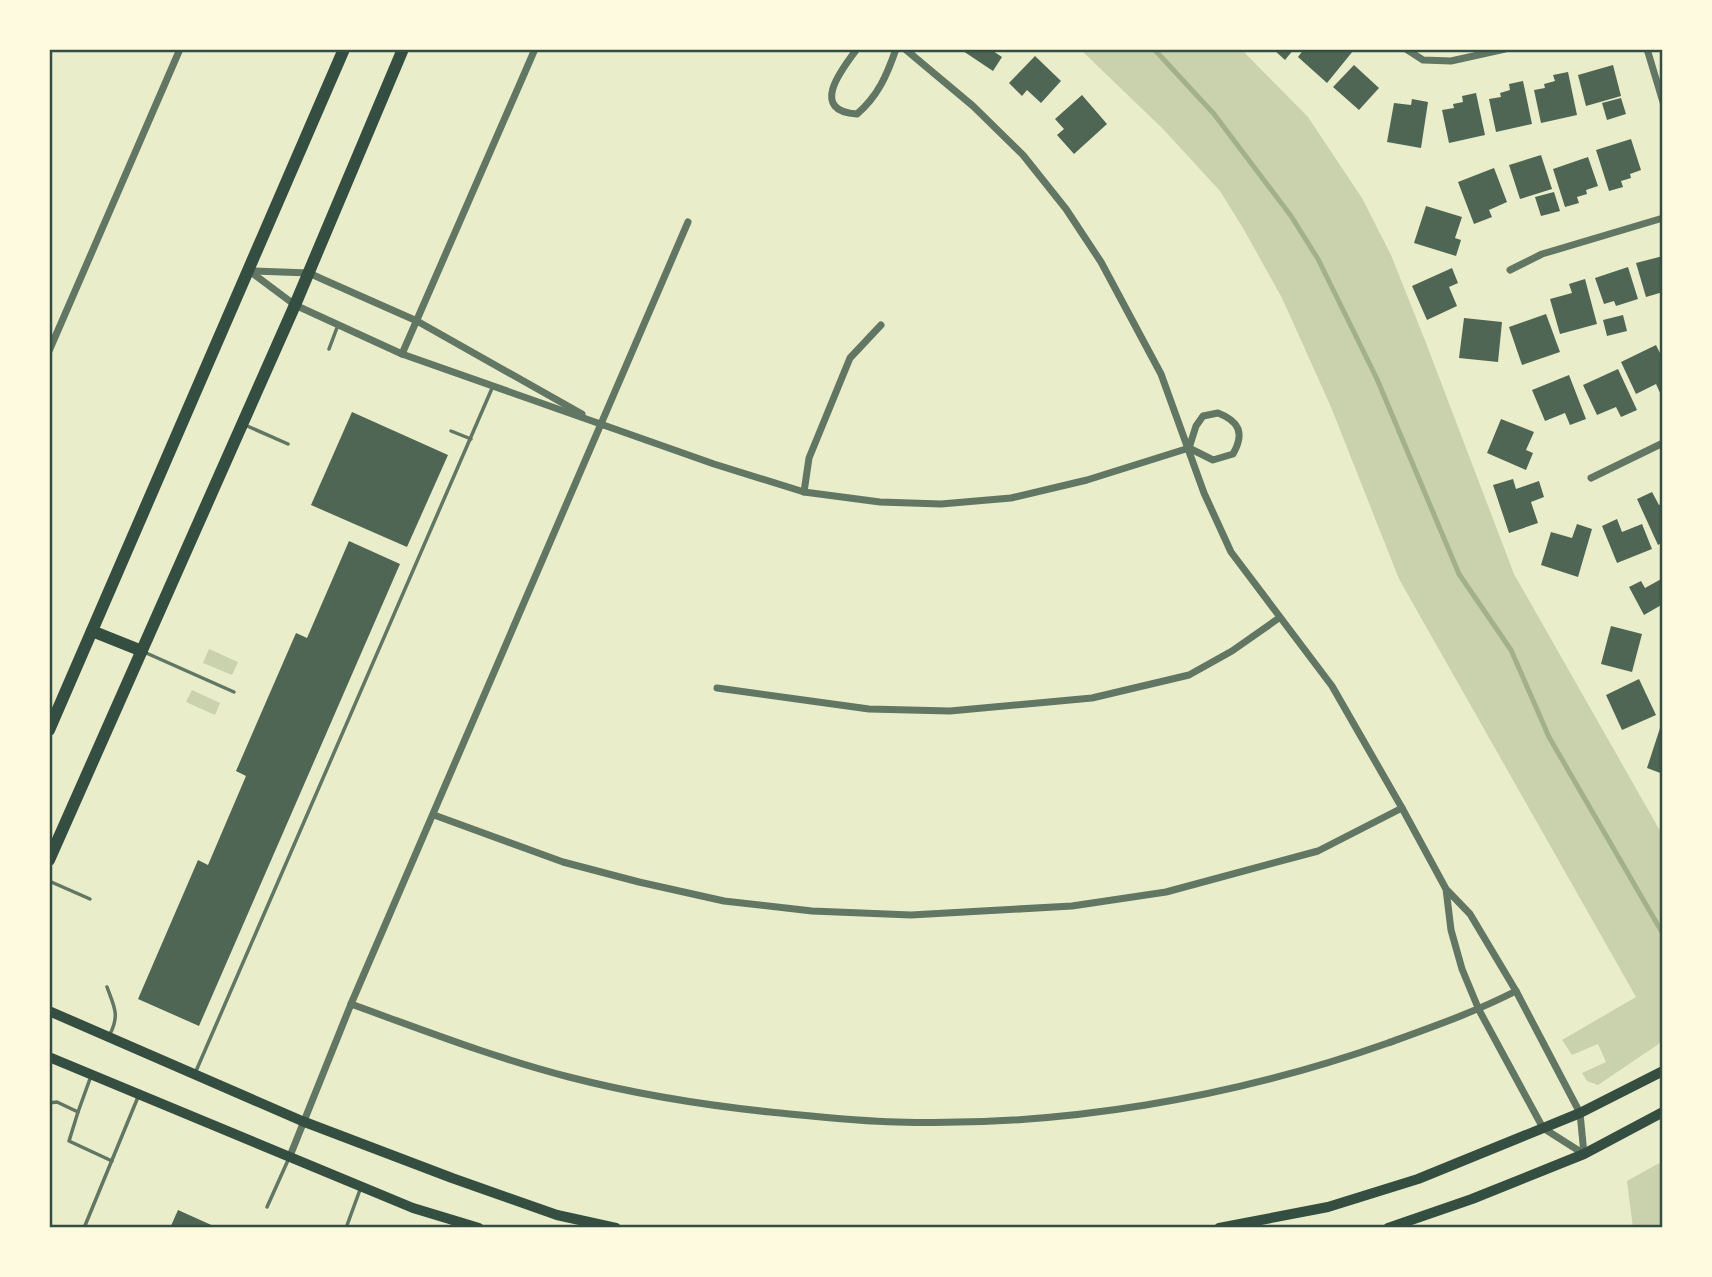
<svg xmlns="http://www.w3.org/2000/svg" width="1712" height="1277" viewBox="0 0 1712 1277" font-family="Ubuntu,sans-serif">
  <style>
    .green { fill: #cad2ad }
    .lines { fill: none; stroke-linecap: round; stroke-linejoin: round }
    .stream { stroke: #a3b18a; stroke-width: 5 }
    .building { fill: #4f6655 }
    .service { stroke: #617663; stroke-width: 3.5 }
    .minor { stroke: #617663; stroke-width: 7 }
    .secondary { stroke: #344e41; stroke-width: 10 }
    .primary { stroke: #344e41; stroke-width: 12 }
    .neatline { fill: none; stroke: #344e41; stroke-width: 2.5 }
  </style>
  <rect width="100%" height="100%" fill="#e9edc9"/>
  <g class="green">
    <polygon points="1080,49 1241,49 1308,117 1362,198 1391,255 1426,343 1514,574 1659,829 1663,828 1663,1041 1598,1085 1587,1081 1582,1073 1606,1062 1598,1044 1572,1055 1562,1040 1636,997 1399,579 1331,407 1282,298 1243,228 1220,191 1163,129"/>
    <polygon points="209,649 238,662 232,675 203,663"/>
    <polygon points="192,690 220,703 215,715 186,702"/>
    <polygon points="1663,1161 1663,1228 1633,1228 1627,1181"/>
  </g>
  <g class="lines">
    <polyline class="stream" points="1154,49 1214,114 1291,216 1318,259 1377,379 1459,574 1511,650 1549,737 1663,934"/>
  </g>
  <g class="building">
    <polygon points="960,49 990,49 1002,57 993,71"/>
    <polygon points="1273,49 1294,49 1285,60"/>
    <polygon points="1304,49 1351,49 1353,51 1327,83 1298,57"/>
    <polygon points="1035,56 1061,81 1041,103 1027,90 1022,96 1009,83"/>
    <polygon points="1354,65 1379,88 1359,110 1333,87"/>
    <polygon points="1613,65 1621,96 1586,106 1578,75"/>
    <polygon points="1568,72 1577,115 1541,123 1534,90 1545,88 1544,84 1555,81 1553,75"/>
    <polygon points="1523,81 1532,124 1496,132 1489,99 1501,97 1500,93 1510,90 1509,84"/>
    <polygon points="1476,93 1485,135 1449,143 1442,110 1454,108 1453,104 1463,102 1462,96"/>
    <polygon points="1082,95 1107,124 1074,154 1057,135 1064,129 1055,119"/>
    <polygon points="1621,98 1626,114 1607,120 1602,103"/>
    <polygon points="1412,99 1428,102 1421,148 1387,142 1394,103 1411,105"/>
    <polygon points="1631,139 1641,170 1630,174 1631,178 1621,181 1623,187 1609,191 1596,150"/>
    <polygon points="1541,155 1552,189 1520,199 1509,165"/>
    <polygon points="1588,157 1598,186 1586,190 1587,194 1577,197 1579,203 1565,207 1553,169"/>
    <polygon points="1494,168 1507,202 1489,210 1492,217 1474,224 1458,182"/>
    <polygon points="1554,192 1560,211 1541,216 1535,197"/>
    <polygon points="1426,206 1462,217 1455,238 1461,240 1456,256 1414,243"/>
    <polygon points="1663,256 1663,292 1646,297 1636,263"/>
    <polygon points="1628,267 1638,299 1616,306 1614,301 1604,304 1595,278"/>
    <polygon points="1452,268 1458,283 1449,287 1457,306 1427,320 1412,286"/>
    <polygon points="1585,279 1597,324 1560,334 1550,299 1572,293 1569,284"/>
    <polygon points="1546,314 1560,352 1522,365 1509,327"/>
    <polygon points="1623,315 1627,331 1607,336 1603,320"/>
    <polygon points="1464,318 1502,322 1498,362 1459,358"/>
    <polygon points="1656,345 1663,359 1663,394 1661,395 1656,384 1636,394 1621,362"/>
    <polygon points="1618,369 1637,410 1621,417 1616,407 1597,415 1583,385"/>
    <polygon points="1569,375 1586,419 1570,425 1565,413 1545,421 1532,390"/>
    <polygon points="352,412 448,455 407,547 311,505"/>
    <polygon points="1501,419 1534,432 1526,450 1533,453 1526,470 1487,453"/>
    <polygon points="1513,479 1516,489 1539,481 1544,497 1531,502 1538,523 1509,533 1493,485"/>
    <polygon points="1652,492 1659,505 1663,503 1663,542 1658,545 1637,499"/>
    <polygon points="1617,519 1622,532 1642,524 1652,549 1617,563 1602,526"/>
    <polygon points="1577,524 1592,529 1578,577 1541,565 1551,532 1572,538"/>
    <polygon points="349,541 400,564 199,1026 138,999 198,860 208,865 246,776 236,771 296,633 307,638"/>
    <polygon points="1663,578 1663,604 1644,615 1629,587 1641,581 1645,588"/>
    <polygon points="1611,626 1642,634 1632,672 1601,664"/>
    <polygon points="1639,679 1656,715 1622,730 1606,695"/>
    <polygon points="1662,722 1663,722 1663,774 1647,768"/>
    <polygon points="178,1210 218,1228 170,1228"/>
  </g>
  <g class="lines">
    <g class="service">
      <polyline points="329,349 338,325"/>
      <polyline points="245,425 288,444"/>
      <polyline points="451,431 471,439"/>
      <polyline points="144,652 234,692"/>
      <polyline points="49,881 90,899"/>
      <path d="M107 987C114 1006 120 1015 110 1034"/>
      <polyline points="196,1071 493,386"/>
      <polyline points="49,1103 57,1102 78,1112 91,1076"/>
      <polyline points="78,1112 69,1141 112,1161"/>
      <polyline points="267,1207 289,1158"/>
      <polyline points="84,1228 138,1097"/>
      <polyline points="346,1228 361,1187"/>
    </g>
    <g class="minor">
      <path d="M857 49C841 70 809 111 857 114 878 96 887 75 896 49"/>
      <polyline points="905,49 973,106 1023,155 1066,209 1101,262 1161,374 1204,493 1231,552 1332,686 1402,808 1446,889 1470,914 1516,991 1580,1113 1584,1154 1543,1128 1479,1010 1462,969 1451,930 1446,889"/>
      <polyline points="1406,49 1423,60 1451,61 1505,49"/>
      <polyline points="1647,49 1663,102"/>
      <polyline points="248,270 295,305 402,354 714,464 804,492 880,502 941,504 1011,498 1087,480 1189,448"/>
      <polyline points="1510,270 1542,254 1663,218"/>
      <polyline points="251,271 309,273 322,279 417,321 582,414"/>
      <polyline points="49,351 180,49"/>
      <polyline points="402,354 535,49"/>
      <path d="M1218 413C1239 421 1245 433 1233 454L1213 460 1189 448 1196 426 1203 416Z"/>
      <polyline points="1591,478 1663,443"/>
      <polyline points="804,492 809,458 850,358 881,325"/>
      <polyline points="717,688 869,709 950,711 1092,698 1189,675 1232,651 1279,618"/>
      <polyline points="434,815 563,862 639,882 724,901 812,911 911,915 1072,906 1166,892 1318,851 1402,808"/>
      <path d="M351 1004C423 1030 495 1058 569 1077 635 1094 703 1105 770 1112 812 1116 854 1121 897 1122 1062 1127 1232 1098 1388 1043 1432 1027 1475 1012 1516 991"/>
      <polyline points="290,1156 351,1004 688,222"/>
    </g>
    <g class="secondary">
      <polyline points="49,1011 302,1121 452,1178 557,1215 616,1228"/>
      <polyline points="49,1057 413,1208 479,1228"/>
      <polyline points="1219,1228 1328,1207 1418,1179 1580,1113 1663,1071"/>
      <polyline points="1388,1228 1472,1199 1584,1154 1663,1112"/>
    </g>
    <g class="primary">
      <polyline points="92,631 142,651"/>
      <polyline points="49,730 344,49"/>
      <polyline points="49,860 295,305 403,49"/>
    </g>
  </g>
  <rect width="1712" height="1277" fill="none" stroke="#fefae0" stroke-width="102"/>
  <rect x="51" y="51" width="1610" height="1175" class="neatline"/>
</svg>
